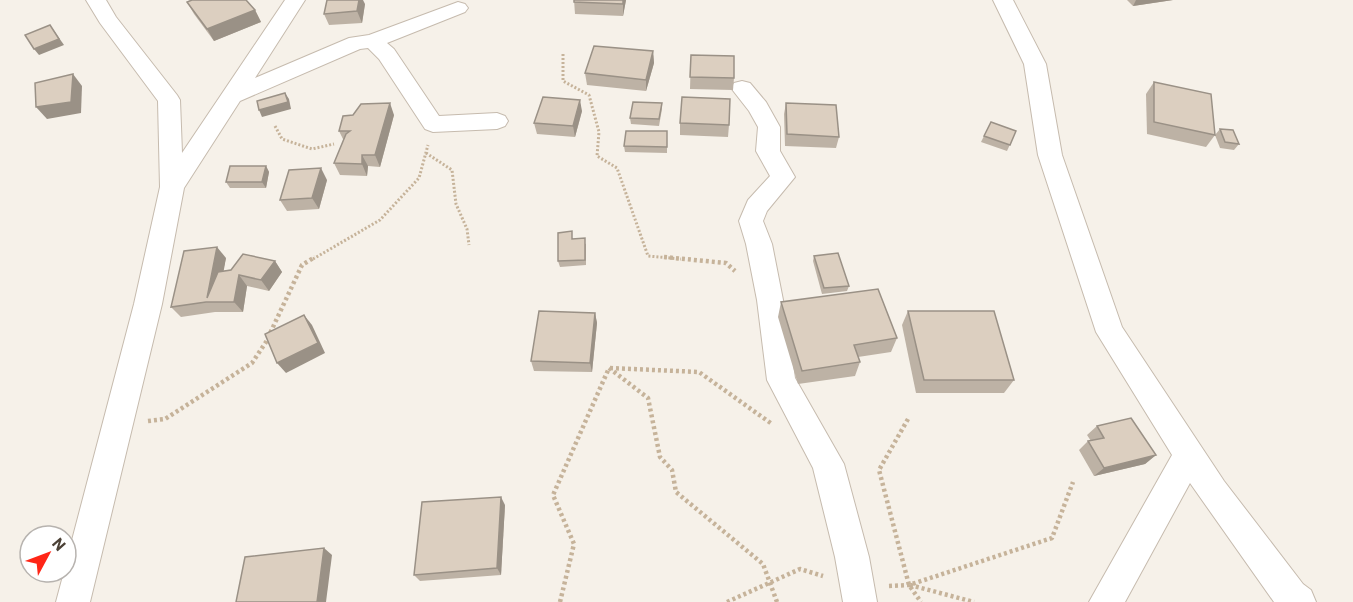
<svg xmlns="http://www.w3.org/2000/svg" width="1353" height="602" viewBox="0 0 1353 602" font-family="Barlow,sans-serif">
  <style>
    .lines { fill: none; stroke-linecap: round; stroke-linejoin: round }
    .minor-casing { stroke: #c6bbae; stroke-width: 2 }
    .path-far1 { stroke: #c6b39a; stroke-width: 3; stroke-dasharray: 2 2; stroke-linecap: butt }
    .path { stroke: #c6b39a; stroke-width: 4.5; stroke-dasharray: 3 3; stroke-linecap: butt }
    .minor { fill: #fff; fill-rule: evenodd }
    .wall { fill: #bdb2a5 }
    .shaded-wall { fill: #9a9186 }
    .building { fill: #dccfc0; stroke: #9a9186; stroke-width: 1.5 }
  </style>
  <rect width="100%" height="100%" fill="#f6f1e9"/>
  <g class="lines">
    <g class="minor-casing">
      <g id="minor">
        <polygon points="86,0 106,0 116,17 177,95 180,100 182,153 285,0 305,0 255,78 349,38 369,35 458,2 465,4 468,8 465,12 387,43 394,49 439,116 497,113 505,116 508,121 505,126 497,129 433,132 425,129 379,59 368,48 360,49 240,101 184,188 162,304 90,602 56,602 64,572 66,572 66,563 134,304 160,187 158,101 100,23"/>
        <polygon points="993,0 1013,0 1046,64 1062,155 1122,327 1224,481 1303,584 1311,590 1316,602 1274,602 1190,483 1125,602 1089,602 1172,455 1096,332 1038,155 1024,64"/>
        <polygon points="742,81 750,83 766,102 780,127 780,151 795,177 767,211 763,221 772,244 783,300 795,378 844,464 869,557 877,602 843,602 835,557 813,468 767,380 757,300 746,244 739,221 748,200 770,176 756,151 758,127 749,111 731,88 734,83"/>
      </g>
    </g>
    <g class="path-far1">
      <polyline points="563,54 563,81 589,95 599,132 597,156 617,168 648,256 681,259"/>
      <polyline points="275,126 282,139 312,149 334,144"/>
      <polyline points="426,153 452,170 456,204 467,229 469,245"/>
      <polyline points="313,259 380,220 419,178 428,145"/>
    </g>
    <g class="path">
      <polyline points="664,257 726,263 735,271"/>
      <polyline points="609,368 648,398 660,457 672,470 676,492 763,564 777,602"/>
      <polyline points="610,368 699,372 772,424"/>
      <polyline points="908,419 879,470 909,585 921,602"/>
      <polyline points="148,421 165,419 252,363 266,342 302,265 315,257"/>
      <polyline points="910,585 974,602"/>
      <polyline points="889,586 909,585 1052,538 1073,482"/>
      <polyline points="560,602 574,544 553,495 609,368"/>
      <polyline points="727,602 800,569 823,576"/>
    </g>
    <use href="#minor" class="minor"/>
  </g>
  <g class="wall">
    <polygon points="574,0 626,0 623,16 575,14"/>
    <polygon points="1127,0 1173,0 1133,6"/>
    <polygon points="187,2 255,10 261,22 214,41 194,14"/>
    <polygon points="365,4 362,23 329,25 324,14"/>
    <polygon points="653,51 654,63 646,91 587,85 585,73"/>
    <polygon points="691,55 734,78 733,90 690,89"/>
    <polygon points="1154,82 1215,135 1206,147 1147,134 1146,94"/>
    <polygon points="662,103 662,109 659,126 631,124 630,118"/>
    <polygon points="786,103 839,137 836,148 785,146 784,114"/>
    <polygon points="582,111 575,137 537,134 534,123"/>
    <polygon points="394,115 380,167 368,166 367,176 340,175 334,163 344,141 339,131"/>
    <polygon points="991,122 1016,131 1007,151 981,142"/>
    <polygon points="680,123 729,125 728,137 680,135"/>
    <polygon points="1220,129 1239,144 1234,150 1220,148 1215,135"/>
    <polygon points="667,131 667,153 625,152 624,146"/>
    <polygon points="266,166 269,172 266,188 230,188 226,182"/>
    <polygon points="327,180 319,209 287,211 280,200"/>
    <polygon points="573,239 586,244 586,265 560,267 558,261"/>
    <polygon points="814,256 849,286 847,291 822,294 813,261"/>
    <polygon points="226,258 223,271 275,261 282,272 269,291 247,286 243,312 215,312 181,317 171,307"/>
    <polygon points="781,302 897,338 891,352 858,357 860,362 855,376 798,384 778,317"/>
    <polygon points="908,311 1014,380 1004,393 916,393 902,325"/>
    <polygon points="595,313 597,323 592,372 534,371 531,361"/>
    <polygon points="1097,426 1156,455 1145,464 1094,476 1079,450 1088,441 1091,441 1087,435"/>
    <polygon points="505,505 501,575 420,581 414,575"/>
  </g>
  <g class="shaded-wall">
    <polygon points="359,0 363,0 365,4 362,23 357,11"/>
    <polygon points="623,0 626,0 623,16"/>
    <polygon points="1136,0 1173,0 1133,6"/>
    <polygon points="255,10 261,22 214,41 207,29"/>
    <polygon points="50,25 64,45 39,55 34,49"/>
    <polygon points="653,51 654,63 646,91 646,80"/>
    <polygon points="73,74 82,86 81,113 47,119 36,107"/>
    <polygon points="285,93 289,99 291,109 262,117 259,110"/>
    <polygon points="580,100 582,111 575,137 573,126"/>
    <polygon points="390,103 394,115 380,167 375,155"/>
    <polygon points="362,155 368,166 367,176 362,164"/>
    <polygon points="266,166 269,172 266,188 262,182"/>
    <polygon points="321,168 327,180 319,209 312,198"/>
    <polygon points="217,247 226,258 218,302 207,298"/>
    <polygon points="275,261 282,272 269,291 261,280"/>
    <polygon points="239,275 247,286 243,312 234,302"/>
    <polygon points="595,313 597,323 592,372 590,363"/>
    <polygon points="304,315 312,325 325,353 286,373 277,363"/>
    <polygon points="1156,455 1145,464 1094,476 1104,468"/>
    <polygon points="501,497 505,505 501,575 497,568"/>
    <polygon points="324,548 332,555 326,602 317,602"/>
  </g>
  <g class="building">
    <polygon points="192,0 246,0 255,10 207,29 187,2"/>
    <polygon points="327,0 359,0 357,11 324,14"/>
    <polygon points="574,0 623,0 623,4 574,2"/>
    <polygon points="50,25 59,39 34,49 25,35"/>
    <polygon points="594,46 653,51 646,80 585,73"/>
    <polygon points="691,55 734,56 734,78 690,77"/>
    <polygon points="73,74 71,102 36,107 35,83"/>
    <polygon points="1154,82 1211,94 1215,135 1154,122"/>
    <polygon points="285,93 288,102 259,110 257,101"/>
    <polygon points="543,97 580,100 573,126 534,123"/>
    <polygon points="682,97 730,99 729,125 680,123"/>
    <polygon points="633,102 662,103 659,119 630,118"/>
    <polygon points="390,103 375,155 362,155 362,164 334,163 346,134 350,131 339,131 343,116 353,115 361,104"/>
    <polygon points="786,103 836,105 839,137 787,134"/>
    <polygon points="991,122 1016,131 1010,145 984,136"/>
    <polygon points="1220,129 1233,130 1239,144 1225,142"/>
    <polygon points="626,131 667,131 667,147 624,146"/>
    <polygon points="230,166 266,166 262,182 226,182"/>
    <polygon points="321,168 312,198 280,200 289,170"/>
    <polygon points="572,231 572,239 585,238 585,260 558,261 558,233"/>
    <polygon points="217,247 207,298 218,272 231,270 243,254 275,261 261,280 239,275 234,302 206,302 171,307 184,251"/>
    <polygon points="838,253 849,286 824,288 814,256"/>
    <polygon points="878,289 897,338 854,345 860,362 802,371 781,302"/>
    <polygon points="539,311 595,313 590,363 531,361"/>
    <polygon points="908,311 994,311 1014,380 924,380"/>
    <polygon points="304,315 318,343 277,363 265,334"/>
    <polygon points="1131,418 1156,455 1104,468 1088,441 1104,438 1097,426"/>
    <polygon points="501,497 497,568 414,575 422,502"/>
    <polygon points="324,548 317,602 236,602 245,557"/>
  </g>
  <g transform="translate(48 554) rotate(49)"><circle r="28" fill="#ffffff" stroke="#b7b3af" stroke-width="1.5"/>
  <path d="M0-4.5L10 22L0 15L-10 22Z" fill="#ff2617"/>
  <text y="-9" font-size="16" font-weight="bold" text-anchor="middle" fill="#4b4136">N</text>
  </g>
</svg>
